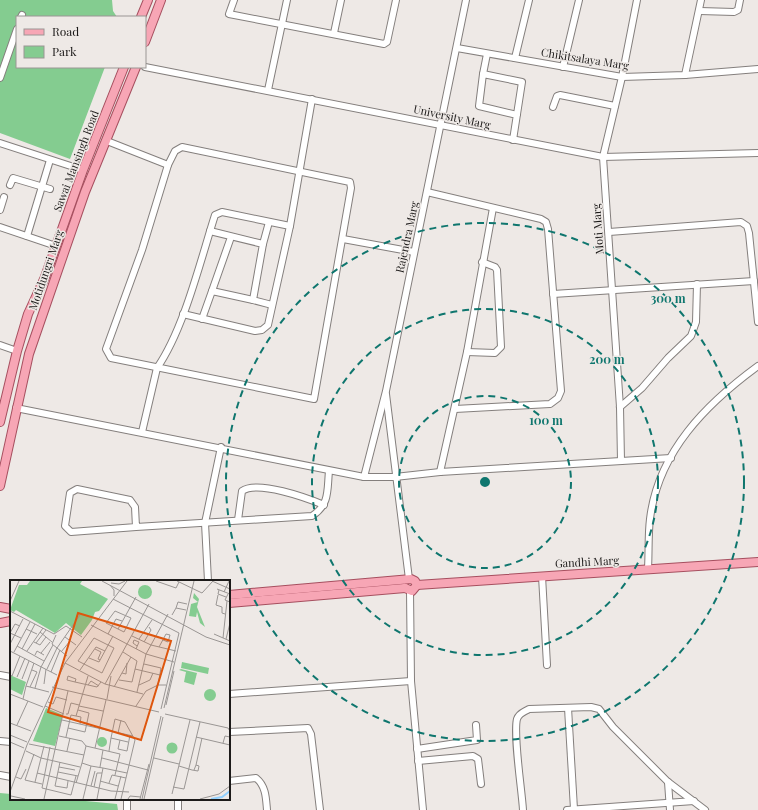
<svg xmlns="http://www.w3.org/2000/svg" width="758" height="810" viewBox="0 0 758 810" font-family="'Playfair Display',serif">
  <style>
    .green { fill: #84cc90 }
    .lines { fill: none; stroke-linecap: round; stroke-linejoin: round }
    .minor-casing { stroke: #847f7d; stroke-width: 8 }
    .major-casing { stroke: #a64f5f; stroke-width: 10 }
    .minor { stroke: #fff; stroke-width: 6 }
    .major { stroke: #f7a6b5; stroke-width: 8 }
    .ring { fill: none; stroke: #0f766e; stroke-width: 2; stroke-dasharray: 7 5 }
    .labels { text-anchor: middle; stroke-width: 3; stroke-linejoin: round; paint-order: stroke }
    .street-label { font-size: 11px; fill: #1c1a19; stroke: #eee9e6 }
    .inset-river { fill: none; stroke: #92d0fe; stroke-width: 2 }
    .inset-road { fill: none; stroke: #9a9694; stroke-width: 1 }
    .view { fill: #de560d; fill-opacity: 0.15; stroke: #de560d; stroke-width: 2 }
    .inset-edge { fill: none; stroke: #1c1a19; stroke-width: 2 }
    .centre { fill: #0f766e; stroke: #eee9e6; stroke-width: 2 }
    .ring-label { font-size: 12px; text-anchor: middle; font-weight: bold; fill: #0f766e; stroke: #eee9e6; stroke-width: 3; stroke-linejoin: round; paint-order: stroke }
  </style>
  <rect width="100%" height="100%" fill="#eee9e6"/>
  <g class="green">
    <polygon points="0,0 112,0 113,11 117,17 17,17 17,67 105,67 70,159 0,133"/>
    <polygon points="0,793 11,794 11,799 65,799 117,804 118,810 0,810"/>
  </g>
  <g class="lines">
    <g class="minor-casing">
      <g id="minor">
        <polyline points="234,0 229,14 384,44 387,42 396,0"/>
        <polyline points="700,11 734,12 738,10 740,0"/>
        <polyline points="21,17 22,15"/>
        <polyline points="334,33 341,0"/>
        <polyline points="457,48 622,77 685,75 758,69"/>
        <polyline points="515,58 529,0"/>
        <polyline points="145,67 603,157 758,153"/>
        <polyline points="563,67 579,0"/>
        <polyline points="483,74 487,54"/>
        <polyline points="685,75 701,0"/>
        <polyline points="0,78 17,29"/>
        <polyline points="268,90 287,0"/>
        <polyline points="553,107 557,96 560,95 615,106"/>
        <polyline points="513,140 522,82 483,74 479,106 517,115"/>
        <polyline points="107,141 168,165"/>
        <polyline points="0,143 83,170"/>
        <polygon points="182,147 350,182 351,188 314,399 111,358 106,349 142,250 168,165 175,151"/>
        <polyline points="10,185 13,178 50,189"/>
        <polyline points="427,192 541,219 546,222 548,229 561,391 558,398 550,404 455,409"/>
        <polyline points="0,210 4,197"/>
        <polyline points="0,227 56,246"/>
        <polyline points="210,231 263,244 253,300 272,305"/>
        <polyline points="609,232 741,222 747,226 749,233 758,322"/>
        <polyline points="27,236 50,160"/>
        <polyline points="343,239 414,252"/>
        <polyline points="263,244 269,222"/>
        <polyline points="212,291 231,237"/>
        <polyline points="553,294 754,281"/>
        <polyline points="183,314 255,331 262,330 268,325 290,226 312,99"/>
        <polyline points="202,319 212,291 253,300"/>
        <polyline points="0,345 17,351"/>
        <polyline points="467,352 495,353 501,347 497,270 495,267 482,262"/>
        <polyline points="386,394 409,579"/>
        <polyline points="620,407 642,388 668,358 691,336 696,322 697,284"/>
        <polyline points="16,408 364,477 395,477 440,472 671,458"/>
        <path d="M142 432 157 368C184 329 200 262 215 215L222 212 290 226"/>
        <polyline points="621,461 620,407 603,157 622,77 637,0"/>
        <polyline points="440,472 467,352 493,208"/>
        <polyline points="364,477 386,391 466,0"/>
        <path d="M238 520 242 491C258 480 307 498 324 505"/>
        <path d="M136 527 71 532 65 526 70 493 77 489 130 500 135 507 136 527 312 516C330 504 327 491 329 471"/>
        <path d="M648 568C649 552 648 535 650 519 658 452 706 404 758 366"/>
        <polyline points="542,576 547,665"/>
        <polyline points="208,581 205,523 221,447"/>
        <polyline points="410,591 411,681 423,810"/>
        <polyline points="0,675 11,677"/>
        <polyline points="229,694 411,681"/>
        <polyline points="568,708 574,809"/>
        <polyline points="229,732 308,728 311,734 320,810"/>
        <polyline points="0,741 11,742"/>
        <polyline points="417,749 477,740 476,725"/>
        <polyline points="418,761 473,756 478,759 481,784"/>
        <polyline points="0,775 11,777"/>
        <path d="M229 781 256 778C266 786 266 798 267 810"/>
        <polyline points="668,782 670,810"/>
        <polyline points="127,799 127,810"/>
        <polyline points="178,799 178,810"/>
        <path d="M523 810C522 791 513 735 517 719 519 713 524 712 529 709L591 707 599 709 613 727 668 782 705 810"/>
        <polyline points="567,810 694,801"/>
      </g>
    </g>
    <g class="major-casing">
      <g id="major">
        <polyline points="141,17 148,0"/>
        <polyline points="145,42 161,0"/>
        <polyline points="0,422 17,351 28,314 45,277 83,170 124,67"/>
        <polyline points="0,486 29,354 85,192 136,67"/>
        <polyline points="417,585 758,562"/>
        <polyline points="405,588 412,591 417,585"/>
        <polyline points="229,595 411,579 415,581 417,585"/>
        <polyline points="229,603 405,588"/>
        <polyline points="0,607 11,609"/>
        <polyline points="0,623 11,621"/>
      </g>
    </g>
    <use href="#minor" class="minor"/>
    <use href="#major" class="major"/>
  </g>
  <g class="ring">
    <circle cx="485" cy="482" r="86"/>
    <circle cx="485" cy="482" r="173"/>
    <circle cx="485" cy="482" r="259"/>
  </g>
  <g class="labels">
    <g class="street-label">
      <text transform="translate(585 59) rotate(9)" y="4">Chikitsalaya Marg</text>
      <text transform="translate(452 117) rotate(12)" y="4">University Marg</text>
      <text transform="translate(76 161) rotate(-69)" y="4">Sawai Mansingh Road</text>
      <text transform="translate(598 229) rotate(-94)" y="4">Moti Marg</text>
      <text transform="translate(407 237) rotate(-78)" y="4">Rajendra Marg</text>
      <text transform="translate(46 270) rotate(-71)" y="4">Motidungri Marg</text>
      <text transform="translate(587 562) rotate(-3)" y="4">Gandhi Marg</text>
    </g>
  </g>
  <g transform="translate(10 580)">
    <rect width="220" height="220" fill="#eee9e6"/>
    <path d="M20 1H72L70 4 98 19 89 31 85 32 82 40 71 55 56 43 45 53 6 30 4 32 0 30 9 5H17ZM128 12a7 7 0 1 1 14 0a7 7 0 1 1-14 0ZM0 95 16 102 12 115 0 109ZM194 115a6 6 0 1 1 12 0a6 6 0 1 1-12 0ZM36 128 53 135 45 166 23 161ZM87 162a5 5 0 1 1 10 0a5 5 0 1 1-10 0ZM156.5 168a5.5 5.5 0 1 1 11 0a5.5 5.5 0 1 1-11 0Z" fill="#84cc90"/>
    <path d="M184 13 189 19 187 27 195 47 190 43 187 32 186 37 179 36 181 24 188 22 183 18ZM172 82 199 88 198 94 171 88ZM171 89 187 93 184 105 174 102 176 92 169 90Z" fill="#84cc90"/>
    <path class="inset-river" d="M201 219 212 217 220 211"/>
    <path class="inset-road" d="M92 1 196 57 220 65M146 1 166 8 169 2M167 1 192 13 203 1M202 1 220 9M101 3 109 4 115 1M100 5 104 10V16M207 9 220 14M209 10 208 14 216 17M214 12 219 1M218 14 215 20 220 22M208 15 206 25 212 27V33L215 34M103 19 169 53 151 129M0 21 9 1M166 28 168 22 177 24M0 31 44 54 56 46 72 57M105 31 121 38 114 52 96 43ZM162 35 166 28 176 30M81 45 136 74 164 82M16 49 27 54M108 49 126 17M30 52 42 62M0 53 5 44 10 46M0 53 11 58M98 54 106 39 112 41M204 54 220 61M46 55 42 64 57 76M122 56 141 65 166 71M55 57 66 65M84 58 104 68 92 93 68 81ZM213 58 217 21M129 59 142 40M216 59 220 43M24 62 30 65 36 57M134 62 141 50 139 47M26 63 36 50M0 64 13 39M7 66 34 81M149 67 156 54 160 55 158 62 153 60M47 68 70 35M12 69 25 44M85 69 91 72 88 79 90 80M126 69 129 62 124 60 123 63 127 66M0 71 47 95M17 71 33 48M4 72 20 42M51 72 60 61M31 73 40 62M25 75 27 71 34 75M79 78 89 82 103 56M55 83 95 104 133 114M134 84 151 88 148 105M37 89 47 68M125 89 150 95M70 90 86 67 95 71M41 92 50 70M112 93 116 94 117 83M0 95 2 96 10 76M7 97 15 78M12 99 19 81M109 100 122 102 127 81 113 72M65 102 57 100 58 96 66 99 65 102 87 107 91 102M34 104 36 89M95 104 139 24M78 105 81 101 89 106M129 105 140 100 143 93M16 106 24 83M20 107 27 92 22 90M42 107 149 132M104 107 121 77M25 108 31 87 43 65M127 112 136 74 158 34M0 114 33 127M13 119 16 106 39 112M97 119 101 96M38 122 43 124 46 117 57 120M156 125 164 91M35 126 54 134M69 126 93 131M126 126 136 111 148 105H156M154 128 184 1M56 134H58L61 123 69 125M155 134 218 148 220 151M66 136 78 96M52 140 123 156M0 143 21 151M7 145 18 121M58 148 75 152 79 133 68 130M108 153 111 140M0 155 17 162M49 156 72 161 76 166M56 157 61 135 71 137 70 144M186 157 220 165M110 160 108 169 117 171 120 155M0 162 14 168M213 163 215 156 220 157M19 164 74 175M40 167 32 208 61 215 66 196M85 168 96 120M93 170 110 174 105 195M16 171 31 178 70 187M57 171 60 158M99 171 101 158M24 174 15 200 32 204M92 178 138 190M144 178 169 184M50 182 45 206 57 208 58 201M186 185 192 158M169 186 182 190 188 191 189 186 186 185 184 190M49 187 65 190M90 187 93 170 76 166 72 183 81 186 93 188 117 193M48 192 68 196M27 193 101 211 119 212M6 197 11 199 16 189M90 201 108 206M25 202 34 166M66 203 72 183M99 203 102 195 116 198M81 206 85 191M84 207 87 193H92M163 207 174 209 190 142M0 212 17 165 55 83 117 1M162 214 180 140M1 216 15 219M34 219 58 111M73 219 81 186M87 219 93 188M105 219 111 196M111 219 125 160 115 142 105 139 101 158 118 162M118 219 120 216 131 217M130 219 139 184M132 219 151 136M134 219 153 137M190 219 209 214 220 206"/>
    <path class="view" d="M68 33 161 61 131 160 38 132Z"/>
    <rect width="220" height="220" class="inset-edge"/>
  </g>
  <circle cx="485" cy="482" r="6" class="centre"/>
  <g class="ring-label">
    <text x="668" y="303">300 m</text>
    <text x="607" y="364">200 m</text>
    <text x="546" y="425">100 m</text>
  </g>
  <rect x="16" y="16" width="130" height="52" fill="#eee9e6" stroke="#9a9694"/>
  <rect x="24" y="29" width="20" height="6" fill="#f7a6b5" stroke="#9a9694"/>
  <text x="52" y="36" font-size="12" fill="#1c1a19">Road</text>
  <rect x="24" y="46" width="20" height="12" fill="#84cc90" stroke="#9a9694"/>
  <text x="52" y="56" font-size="12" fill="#1c1a19">Park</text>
</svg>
